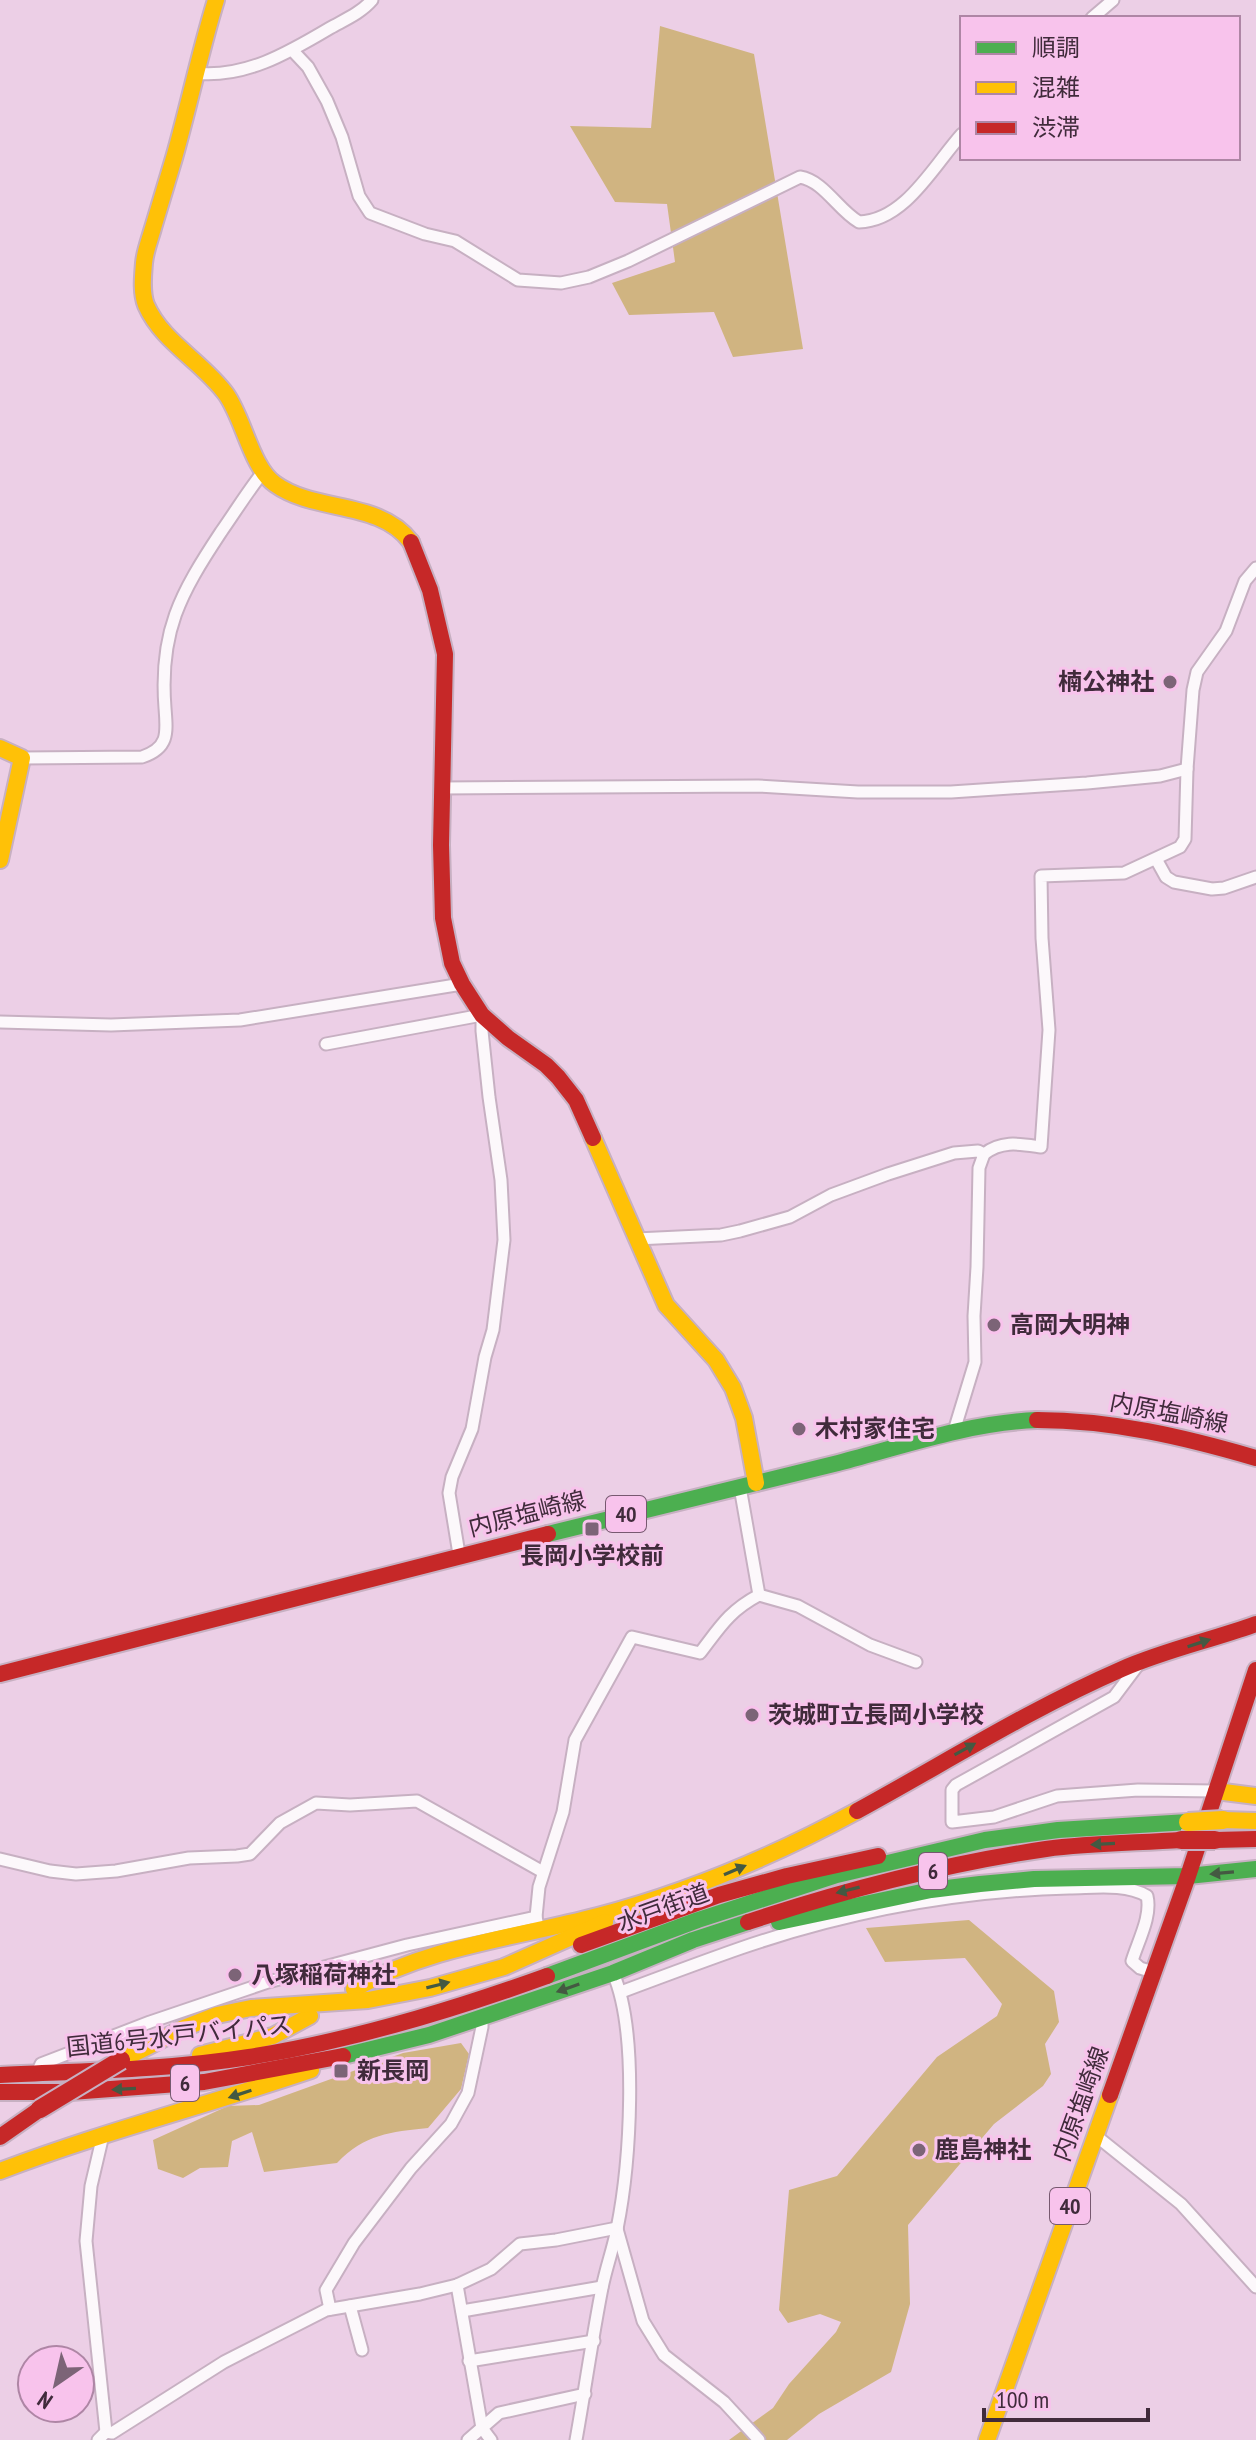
<svg xmlns="http://www.w3.org/2000/svg" width="1256" height="2440" viewBox="0 0 1256 2440" font-family="'PT Sans Narrow','Noto Sans JP',sans-serif">
  <style>
    .forest { fill: #d0b481 }
    .lines { fill: none; stroke-linecap: round; stroke-linejoin: round }
    .street-casing { stroke: #c7b0c2; stroke-width: 15 }
    .fast-casing { stroke: #c7b0c2; stroke-width: 20 }
    .slow-casing { stroke: #c7b0c2; stroke-width: 20 }
    .jam-casing { stroke: #c7b0c2; stroke-width: 20 }
    .street { stroke: #fcf8fb; stroke-width: 11 }
    .fast { stroke: #4caf50; stroke-width: 16 }
    .slow { stroke: #ffc107; stroke-width: 16 }
    .jam { stroke: #c62828; stroke-width: 16 }
    .slow-bridge-casing { stroke: #c7b0c2; stroke-width: 22; stroke-linecap: butt }
    .jam-bridge-casing { stroke: #c7b0c2; stroke-width: 22; stroke-linecap: butt }
    .slow-bridge { stroke: #ffc107; stroke-width: 18 }
    .jam-bridge { stroke: #c62828; stroke-width: 18 }
    .oneway { fill: #445942 }
    .poi-dot { fill: #7c6477; stroke: #f8c3ec; stroke-width: 3 }
    .labels { text-anchor: middle; stroke-width: 6; stroke-linejoin: round; paint-order: stroke }
    .shield { fill: #f8c3ec; stroke: #775970; stroke-width: 2 }
    .shield-label { font-size: 22px; font-weight: bold; fill: #402b3b }
    .poi-label { font-size: 24px; font-weight: bold; fill: #402b3b; stroke: #f8c3ec; text-anchor: start }
    .street-label { font-size: 24px; fill: #402b3b; stroke: #f8c3ec }
  </style>
  <rect width="100%" height="100%" fill="#eccfe6"/>
  <g class="forest">
    <polygon points="660,26 754,54 803,349 733,357 714,312 629,315 612,283 675,262 667,204 615,202 570,126 651,128"/>
    <polygon points="969,1920 1054,1991 1059,2022 1045,2044 1051,2074 1043,2086 994,2124 908,2225 910,2304 891,2372 819,2414 787,2440 729,2440 773,2408 789,2384 836,2332 841,2322 820,2314 788,2323 779,2310 789,2190 837,2176 937,2057 997,2016 1002,2004 965,1958 885,1962 866,1928"/>
    <path d="M461 2043 469 2054 461 2089 428 2128C390 2132 365 2134 337 2163L264 2172 252 2132 232 2141 228 2167 200 2168 183 2178 158 2169 153 2140 228 2106 259 2105 403 2053Z"/>
  </g>
  <g class="lines">
    <g class="street-casing">
      <g id="street">
        <polyline points="1092,18 1113,0"/>
        <path d="M292 50 308 67 327 101 342 137 359 196 370 213 425 234 455 241 518 280 561 283 589 277 628 261 800 177C824 181 838 210 859 222 905 221 934 165 962 134"/>
        <path d="M194 73C244 79 288 53 330 28 344 20 361 13 372 0"/>
        <path d="M22 758 142 757C169 748 167 733 165 708 159 632 180 594 221 532 235 512 248 491 263 472"/>
        <polyline points="442,788 758,786 858,792 951,792 1087,783 1160,776 1187,769"/>
        <polyline points="1156,859 1166,877 1174,882 1212,889 1224,888 1256,877"/>
        <polyline points="0,1022 111,1025 240,1020 462,984"/>
        <polyline points="326,1044 482,1015 482,1031 489,1097 501,1180 504,1240 493,1330 485,1357 472,1429 452,1477 449,1493 459,1554"/>
        <path d="M636 1239 721 1235 740 1231 790 1217 831 1195 888 1174 954 1153 978 1151 984 1154C1002 1140 1020 1144 1041 1147L1049 1030 1042 938 1041 876 1124 873 1180 847 1185 839 1187 769 1193 690 1197 672 1226 631 1245 581 1256 568"/>
        <polyline points="954,1431 975,1362 974,1316 977,1267 979,1168 984,1154"/>
        <polyline points="759,1595 798,1606 870,1645 916,1662"/>
        <polyline points="1138,1665 1114,1697 956,1785 952,1790 952,1822 994,1817 1057,1796 1138,1790 1216,1791"/>
        <polyline points="0,1859 50,1871 76,1874 116,1871 189,1858 237,1856 250,1854 280,1823 316,1803 350,1805 417,1801 543,1872"/>
        <path d="M539 1931 536 1917 539 1887 563 1812 575 1740 632 1637 700 1653C720 1627 729 1611 759 1595L740 1487"/>
        <path d="M621 1992C661 1977 701 1962 741 1948 846 1912 958 1891 1069 1888 1093 1888 1125 1883 1147 1896 1152 1916 1138 1941 1132 1961L1140 1968 1153 1972"/>
        <polyline points="37,2073 41,2064 150,2022 268,1982 407,1945 536,1917"/>
        <polyline points="103,2135 91,2186 86,2241 106,2432"/>
        <polyline points="1095,2135 1181,2204 1256,2287"/>
        <polyline points="617,2229 643,2321 664,2355 724,2402 759,2440"/>
        <polyline points="457,2285 482,2428 491,2440"/>
        <polyline points="350,2306 362,2350"/>
        <polyline points="330,2309 326,2290 354,2243 411,2168 451,2124 468,2093 482,2027 482,2017"/>
        <polyline points="462,2311 602,2287"/>
        <polyline points="469,2361 594,2341"/>
        <polyline points="98,2440 106,2432 112,2433 224,2362 326,2310 420,2294 457,2285 491,2269 520,2244 556,2240 617,2228"/>
        <polyline points="468,2440 499,2413 585,2394"/>
        <path d="M576 2440C585 2390 592 2339 602 2288 606 2268 613 2249 617 2229 630 2164 639 2033 613 1973"/>
      </g>
    </g>
    <g class="fast-casing">
      <g id="fast">
        <path d="M548 1534C643 1510 739 1488 834 1464 900 1447 967 1423 1037 1420"/>
        <polyline points="779,1922 931,1890 980,1884 1034,1879 1188,1876 1256,1869"/>
        <polyline points="547,1976 698,1920 837,1875 985,1840 1058,1830 1188,1822"/>
        <polyline points="343,2056 429,2035 613,1973 693,1940 748,1922"/>
      </g>
    </g>
    <g class="slow-casing">
      <g id="slow">
        <path d="M216 0C200 52 189 105 174 158 167 181 160 204 153 228 150 239 145 251 144 263 143 276 141 292 146 305 162 342 203 362 226 394 244 419 251 467 275 484 315 513 380 500 411 542"/>
        <polyline points="0,748 22,758 0,860"/>
        <polyline points="593,1138 666,1305 716,1360 733,1388 744,1418 756,1483"/>
        <polyline points="1216,1791 1256,1796"/>
        <polyline points="1223,1820 1256,1821"/>
        <path d="M354 1989C430 1946 515 1938 598 1916 689 1892 774 1856 857 1811"/>
        <polyline points="200,2055 273,2036 310,2016"/>
        <polyline points="121,2060 184,2028 217,2015 251,2008 368,2000 430,1988 504,1967 605,1922"/>
        <path d="M0 2171C102 2132 208 2105 311 2070"/>
        <polyline points="987,2440 1110,2095"/>
      </g>
    </g>
    <g class="jam-casing">
      <g id="jam">
        <polyline points="411,542 430,590 445,654 441,845 443,918 452,963 462,984 482,1015 508,1038 546,1065 558,1077 576,1100 593,1138"/>
        <path d="M1037 1420C1112 1420 1184 1437 1256 1458"/>
        <polyline points="0,1674 548,1534"/>
        <path d="M857 1811C945 1763 1030 1709 1122 1669 1165 1650 1212 1640 1256 1624"/>
        <polyline points="1215,1840 1256,1839"/>
        <path d="M748 1922C845 1890 944 1864 1046 1849 1090 1843 1136 1843 1181 1840"/>
        <polyline points="581,1945 719,1895 787,1876 878,1856"/>
        <path d="M0 2075C83 2071 167 2070 249 2057 351 2041 450 2011 547 1976"/>
        <polyline points="0,2092 71,2092 204,2082 343,2056"/>
        <polyline points="1110,2095 1188,1876 1256,1670"/>
        <polyline points="0,2137 40,2109"/>
      </g>
    </g>
    <use href="#street" class="street"/>
    <use href="#fast" class="fast"/>
    <use href="#slow" class="slow"/>
    <use href="#jam" class="jam"/>
    <g class="slow-bridge-casing">
      <polyline id="slow-bridge" points="1188,1822 1223,1820"/>
    </g>
    <g class="jam-bridge-casing">
      <g id="jam-bridge">
        <polyline points="1181,1840 1215,1840"/>
        <polyline points="40,2109 121,2060"/>
      </g>
    </g>
    <use href="#slow-bridge" class="slow-bridge"/>
    <use href="#jam-bridge" class="jam-bridge"/>
  </g>
  <defs><path id="oneway-solid" d="M-6-.8H1V-3.2L6.5 0L1 3.2V.8H-6Z" transform="scale(2)"/></defs>
  <g class="oneway">
    <use href="#oneway-solid" transform="translate(1199 1643) rotate(-18)"/>
    <use href="#oneway-solid" transform="translate(965 1749) rotate(-29)"/>
    <use href="#oneway-solid" transform="translate(1103 1844) rotate(177)"/>
    <use href="#oneway-solid" transform="translate(735 1870) rotate(-23)"/>
    <use href="#oneway-solid" transform="translate(1222 1873) rotate(175)"/>
    <use href="#oneway-solid" transform="translate(848 1890) rotate(166)"/>
    <use href="#oneway-solid" transform="translate(438 1985) rotate(-14)"/>
    <use href="#oneway-solid" transform="translate(568 1988) rotate(161)"/>
    <use href="#oneway-solid" transform="translate(124 2089) rotate(177)"/>
    <use href="#oneway-solid" transform="translate(240 2094) rotate(162)"/>
  </g>
  <g class="poi-dot">
    <circle cx="1170" cy="682" r="8"/>
    <circle cx="994" cy="1325" r="8"/>
    <circle cx="799" cy="1429" r="8"/>
    <rect x="584" y="1521" width="16" height="16" rx="4"/>
    <circle cx="752" cy="1715" r="8"/>
    <circle cx="235" cy="1975" r="8"/>
    <rect x="333" y="2063" width="16" height="16" rx="4"/>
    <circle cx="919" cy="2150" r="8"/>
  </g>
  <g class="labels">
    <g class="shield">
      <rect x="606" y="1496" width="40" height="36" rx="6"/>
      <rect x="919" y="1853" width="28" height="36" rx="6"/>
      <rect x="171" y="2065" width="28" height="36" rx="6"/>
      <rect x="1050" y="2188" width="40" height="36" rx="6"/>
    </g>
    <g class="shield-label">
      <text x="626" y="1522">40</text>
      <text x="933" y="1879">6</text>
      <text x="185" y="2091">6</text>
      <text x="1070" y="2214">40</text>
    </g>
    <g class="poi-label">
      <text x="1154" y="690" text-anchor="end">楠公神社</text>
      <text x="1010" y="1333">高岡大明神</text>
      <text x="815" y="1437">木村家住宅</text>
      <text x="592" y="1564" text-anchor="middle">長岡小学校前</text>
      <text x="768" y="1723">茨城町立長岡小学校</text>
      <text x="251" y="1983">八塚稲荷神社</text>
      <text x="357" y="2079">新長岡</text>
      <text x="935" y="2158">鹿島神社</text>
    </g>
    <g class="street-label">
      <text transform="translate(1169 1413) rotate(11)" y="8">内原塩崎線</text>
      <text transform="translate(527 1514) rotate(-14)" y="8">内原塩崎線</text>
      <text transform="translate(663 1908) rotate(-20)" y="8">水戸街道</text>
      <text transform="translate(179 2036) rotate(-6)" y="8">国道6号水戸バイパス</text>
      <text transform="translate(1081 2104) rotate(-70)" y="8">内原塩崎線</text>
    </g>
  </g>
  <rect x="960" y="16" width="280" height="144" fill="#f8c3ec" stroke="#ae86a5" stroke-width="2"/>
  <rect x="976" y="42" width="40" height="12" fill="#4caf50" stroke="#ae86a5" stroke-width="2"/>
  <text x="1032" y="56" font-size="24" fill="#402b3b">順調</text>
  <rect x="976" y="82" width="40" height="12" fill="#ffc107" stroke="#ae86a5" stroke-width="2"/>
  <text x="1032" y="96" font-size="24" fill="#402b3b">混雑</text>
  <rect x="976" y="122" width="40" height="12" fill="#c62828" stroke="#ae86a5" stroke-width="2"/>
  <text x="1032" y="136" font-size="24" fill="#402b3b">渋滞</text>
  <g transform="translate(56 2384) rotate(214)"><circle r="38" fill="#f8c3ec" stroke="#ae86a5" stroke-width="2"/>
  <path d="M0-6L14 30L0 20L-14 30Z" fill="#7c6477"/>
  <text y="-12" font-size="22" font-weight="bold" text-anchor="middle" fill="#402b3b">N</text>
  </g>
  <path d="M984 2408v12h164v-12" fill="none" stroke="#402b3b" stroke-width="4"/>
  <text x="996" y="2408" font-size="24" fill="#402b3b" stroke="#f8c3ec" stroke-width="6" paint-order="stroke">100 m</text>
</svg>
